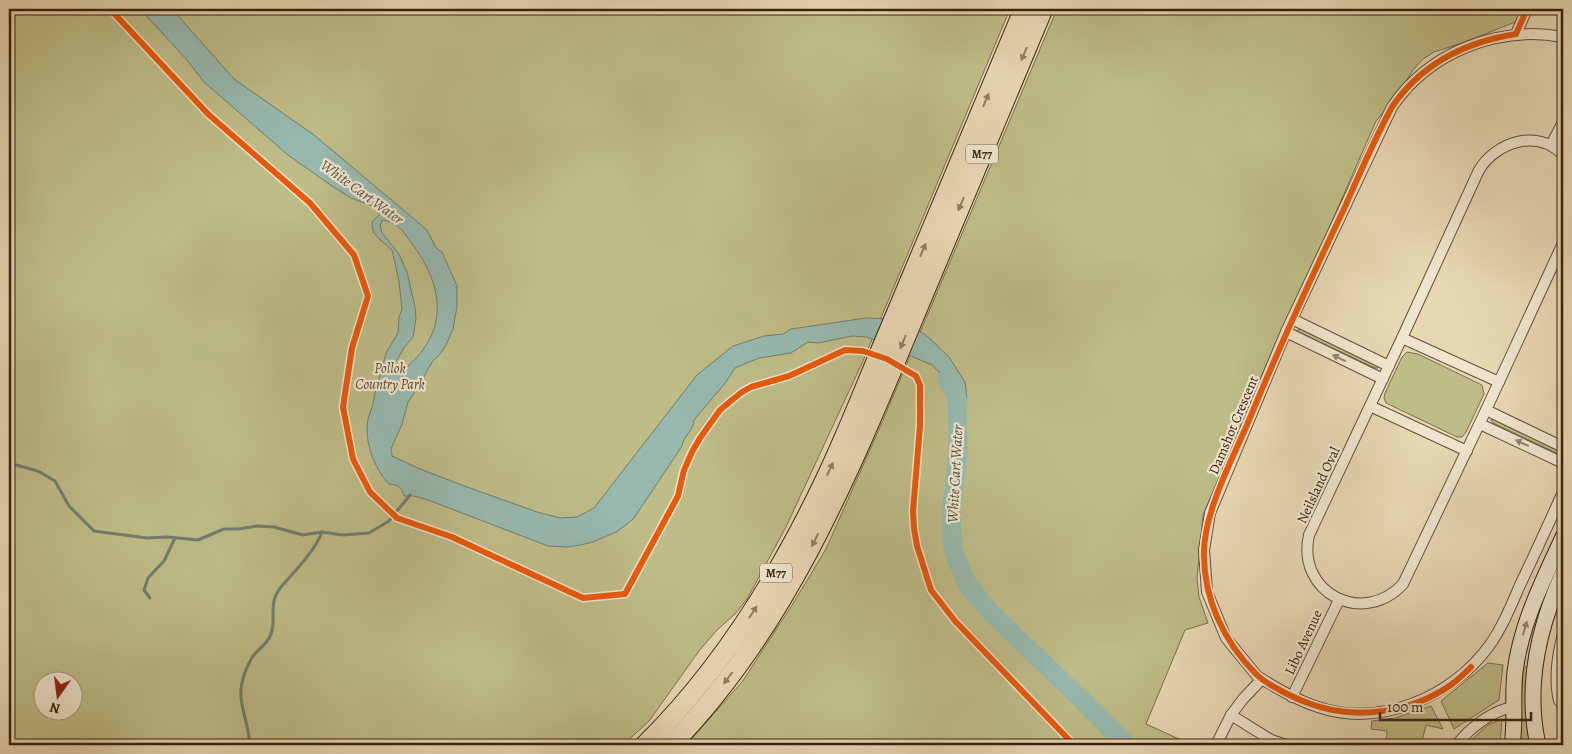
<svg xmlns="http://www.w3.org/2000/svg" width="1572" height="754" viewBox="0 0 1572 754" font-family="Alegreya,serif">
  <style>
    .green { fill: #bebc87; stroke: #7c6f4c; fill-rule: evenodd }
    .water { fill: #97b9af; stroke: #717d6f; fill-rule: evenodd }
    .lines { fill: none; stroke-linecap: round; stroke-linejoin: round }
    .stream { stroke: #717d6f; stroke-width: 3 }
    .river { stroke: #97b9af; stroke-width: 19 }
    .street-casing { stroke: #644f39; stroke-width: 12 }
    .secondary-casing { stroke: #392210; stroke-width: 17 }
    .highway-casing { stroke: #392210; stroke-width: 21 }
    .street { stroke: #efe5ce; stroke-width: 10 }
    .secondary { stroke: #efe5ce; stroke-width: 15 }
    .highway { stroke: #e7d7b3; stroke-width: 19 }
    .cycleway-casing { stroke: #efe5ce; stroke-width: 9 }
    .cycleway { stroke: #e8590c; stroke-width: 6 }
    .oneway { fill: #907c62 }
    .oneway2 { fill: #94846f }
    .labels { text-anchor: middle; stroke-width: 4.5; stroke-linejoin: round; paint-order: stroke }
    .shield { fill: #efe5ce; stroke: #705c49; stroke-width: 1 }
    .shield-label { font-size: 12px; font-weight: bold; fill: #392210 }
    .park-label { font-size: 14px; font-style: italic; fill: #5a482e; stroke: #efe5ce }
    .street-label { font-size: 14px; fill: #392210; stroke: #efe5ce }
    .water-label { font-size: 15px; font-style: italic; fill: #554f40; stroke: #efe5ce }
  </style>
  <rect width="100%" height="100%" fill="#e7d7b3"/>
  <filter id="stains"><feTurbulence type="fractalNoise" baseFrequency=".004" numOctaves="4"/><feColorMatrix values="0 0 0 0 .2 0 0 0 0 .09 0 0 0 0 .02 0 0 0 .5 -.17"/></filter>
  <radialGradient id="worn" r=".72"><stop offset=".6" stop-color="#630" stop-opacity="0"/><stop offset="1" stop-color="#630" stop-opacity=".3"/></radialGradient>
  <g class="green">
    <path d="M9 9H1010L863 361 786 527 747 599 735 614 717 630 699 651 649 721 623 745H9ZM42 682H72V712H42Z"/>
    <polygon points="1057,9 1523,9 1518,21 1462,43 1434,52 1423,59 1413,70 1397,95 1376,121 1203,515 1197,579 1199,597 1208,623 1185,630 1146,724 1192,745 1146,745 1141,742 1140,745 686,745 742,682 794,602 826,549 880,427"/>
    <polygon points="1301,329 1377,364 1378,368 1375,368 1296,331"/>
    <polygon points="1407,352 1418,354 1482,385 1484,394 1466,432 1462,437 1457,437 1386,403 1384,398 1385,393 1402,357"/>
    <polygon points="1494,419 1563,451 1563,456 1493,423 1491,420"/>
    <polygon points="1488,663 1503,665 1499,700 1454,729 1441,701"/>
    <polygon points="1527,666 1530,666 1534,745 1519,745 1523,669"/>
    <polygon points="1431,706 1443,729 1426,725 1421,745 1386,745 1387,731 1371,729 1372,721 1395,718"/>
    <polygon points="1502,719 1500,745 1466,745 1488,725"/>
  </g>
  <path class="water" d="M140 9H172L234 79 314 135 427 230 436 248 442 252 457 286V306L453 329 446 345 441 353 432 362 420 384 408 402 402 424 391 449 392 456 420 469 467 487 537 512 560 518 577 517 594 508 697 375 733 346 764 336 783 334 791 329 866 318 888 319 914 329 926 335 949 357 965 382 967 398 950 401 939 372 932 365 867 337 852 336 818 343 808 342 791 353 759 358 735 368 726 382 694 420C694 430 684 435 682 446L634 518 626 525 616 532 593 542 580 545 568 547 548 546 428 500 414 496H404C402 487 398 485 389 484 374 468 364 442 368 419 370 411 374 405 374 397L386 353 398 333 399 317 402 309 399 281 392 250 378 238 374 233 372 227V222L381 213 373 206 351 198 332 186 288 155 204 82 187 60ZM382 220C398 221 404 233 413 245 446 290 448 335 402 371L397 368 395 363 404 348 413 337 416 318 415 307 407 272 399 254 382 233 380 226Z"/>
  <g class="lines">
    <g class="stream">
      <polyline points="9,463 38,471 55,481 69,506 94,531 147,538 168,537 198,540 224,529 238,529 257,526 274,527 303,535 322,532 343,535 369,533 389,521 410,495"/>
      <polyline points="150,598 144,590 148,578 164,561 175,538"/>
      <path d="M250 745C247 708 231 699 250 661 255 650 267 646 271 634 277 617 267 605 281 587 294 572 315 551 322 532"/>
    </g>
    <polyline class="river" points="947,379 957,398 958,456 951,512 953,550 967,584 991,613 1084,702 1127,745"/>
    <g class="street-casing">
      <g id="street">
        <polyline points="1516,34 1527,9"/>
        <path d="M1563 37C1498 25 1429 52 1392 107L1286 332 1210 513 1204 550 1207 592 1226 638 1257 676C1276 688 1296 700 1318 707 1380 728 1452 697 1489 646 1502 628 1511 606 1520 585 1535 554 1549 523 1563 492"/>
        <polyline points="1551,145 1563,122"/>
        <path d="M1563 155C1538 128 1496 142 1479 170L1402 338 1309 535C1296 593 1363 627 1403 584L1486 410 1563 243"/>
        <polyline points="1292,319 1389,366"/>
        <polyline points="1286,332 1383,379"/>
        <polyline points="1402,338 1499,382"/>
        <polyline points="1370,406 1467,451"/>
        <polyline points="1486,410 1563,447"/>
        <polyline points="1480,424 1563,463"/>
        <polyline points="1292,697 1339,600"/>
        <path d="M1559 701C1554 679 1557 656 1563 634"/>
        <polyline points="1231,715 1271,740 1286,745"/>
        <polyline points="1216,745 1231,715 1243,699 1262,679"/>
        <path d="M1457 745C1467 730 1495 708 1513 708"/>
      </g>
    </g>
    <g class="secondary-casing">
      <g id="secondary">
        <path d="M1512 745C1516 721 1512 696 1515 672 1521 623 1543 581 1563 537"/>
        <path d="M1538 745C1525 687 1539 626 1563 573"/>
      </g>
    </g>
    <g class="highway-casing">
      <g id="highway">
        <path d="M645 745C722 669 779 577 825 480 848 432 867 382 888 333 934 225 979 117 1024 9"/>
        <path d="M671 745C788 626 851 468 914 317 957 214 1000 111 1043 9"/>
      </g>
    </g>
    <use href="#street" class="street"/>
    <use href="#secondary" class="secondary"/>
    <use href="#highway" class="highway"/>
    <g class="cycleway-casing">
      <g id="cycleway">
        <polyline points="110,9 208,114 310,203 354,255 368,296 352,348 343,407 353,459 370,492 397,518 452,537 583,598 625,594 678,496 684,470 692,452 700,438 720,410 732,400 742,392 751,387 789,376 845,350 863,351 887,359 916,376 920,385 920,426 913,511 914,528 917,546 931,590 955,621 1074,745"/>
        <path d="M1471 667C1465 673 1459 679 1452 684 1412 713 1354 721 1308 703 1294 698 1267 685 1256 674 1223 641 1203 597 1204 551 1205 511 1231 462 1247 425 1277 352 1310 280 1344 209 1359 175 1374 140 1392 107 1421 64 1466 42 1516 34L1527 9"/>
      </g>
    </g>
    <use href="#cycleway" class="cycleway"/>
  </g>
  <defs><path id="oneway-solid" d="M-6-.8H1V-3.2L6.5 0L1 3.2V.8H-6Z" transform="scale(1.25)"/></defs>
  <g class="oneway">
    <use href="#oneway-solid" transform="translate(1024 54) rotate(113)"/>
    <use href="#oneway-solid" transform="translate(986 100) rotate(-67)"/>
    <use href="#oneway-solid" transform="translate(961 204) rotate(113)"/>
    <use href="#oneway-solid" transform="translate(923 250) rotate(-67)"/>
    <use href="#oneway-solid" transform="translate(903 342) rotate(113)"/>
    <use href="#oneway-solid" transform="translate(830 469) rotate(-65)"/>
    <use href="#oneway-solid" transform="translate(815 540) rotate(117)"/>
    <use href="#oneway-solid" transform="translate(753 612) rotate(-57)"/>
    <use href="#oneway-solid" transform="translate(728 678) rotate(127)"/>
  </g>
  <g class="oneway2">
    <use href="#oneway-solid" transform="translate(1339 358) rotate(-154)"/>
    <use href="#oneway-solid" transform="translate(1522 443) rotate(-155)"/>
    <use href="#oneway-solid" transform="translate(1525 628) rotate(-74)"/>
  </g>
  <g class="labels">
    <g class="shield">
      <rect x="966" y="144.5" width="32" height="19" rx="4"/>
      <rect x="760" y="563.5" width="32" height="19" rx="4"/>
    </g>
    <g class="shield-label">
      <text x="982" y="158">M77</text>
      <text x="776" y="577">M77</text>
    </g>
    <g class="park-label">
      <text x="390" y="373">Pollok<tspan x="390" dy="16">Country Park</tspan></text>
    </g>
    <g class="street-label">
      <text transform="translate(1233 425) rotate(-67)" y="5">Damshot Crescent</text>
      <text transform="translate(1318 485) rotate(-65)" y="5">Neilsland Oval</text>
      <text transform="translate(1303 642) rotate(-65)" y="5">Libo Avenue</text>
    </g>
    <g class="water-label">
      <text transform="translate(362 192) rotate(36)" y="5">White Cart Water</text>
      <text transform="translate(955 474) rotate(-87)" y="5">White Cart Water</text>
    </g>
  </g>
  <rect width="1572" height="754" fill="none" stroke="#e7d7b3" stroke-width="30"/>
  <rect x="10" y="10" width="1552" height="734" fill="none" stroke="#392210" stroke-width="2.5"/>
  <rect x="15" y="15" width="1542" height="724" fill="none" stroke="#392210"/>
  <g transform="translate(58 696) rotate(194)"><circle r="24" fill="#efe5ce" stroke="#a69782"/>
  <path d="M0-4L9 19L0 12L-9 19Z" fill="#8f2418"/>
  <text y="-8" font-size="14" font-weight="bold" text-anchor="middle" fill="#392210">N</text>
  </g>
  <path d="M1380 712v8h151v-8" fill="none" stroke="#392210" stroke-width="2.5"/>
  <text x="1387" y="712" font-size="15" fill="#392210" stroke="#efe5ce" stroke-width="4" paint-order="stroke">100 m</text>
  <rect width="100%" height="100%" filter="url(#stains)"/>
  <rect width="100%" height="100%" fill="url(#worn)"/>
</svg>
